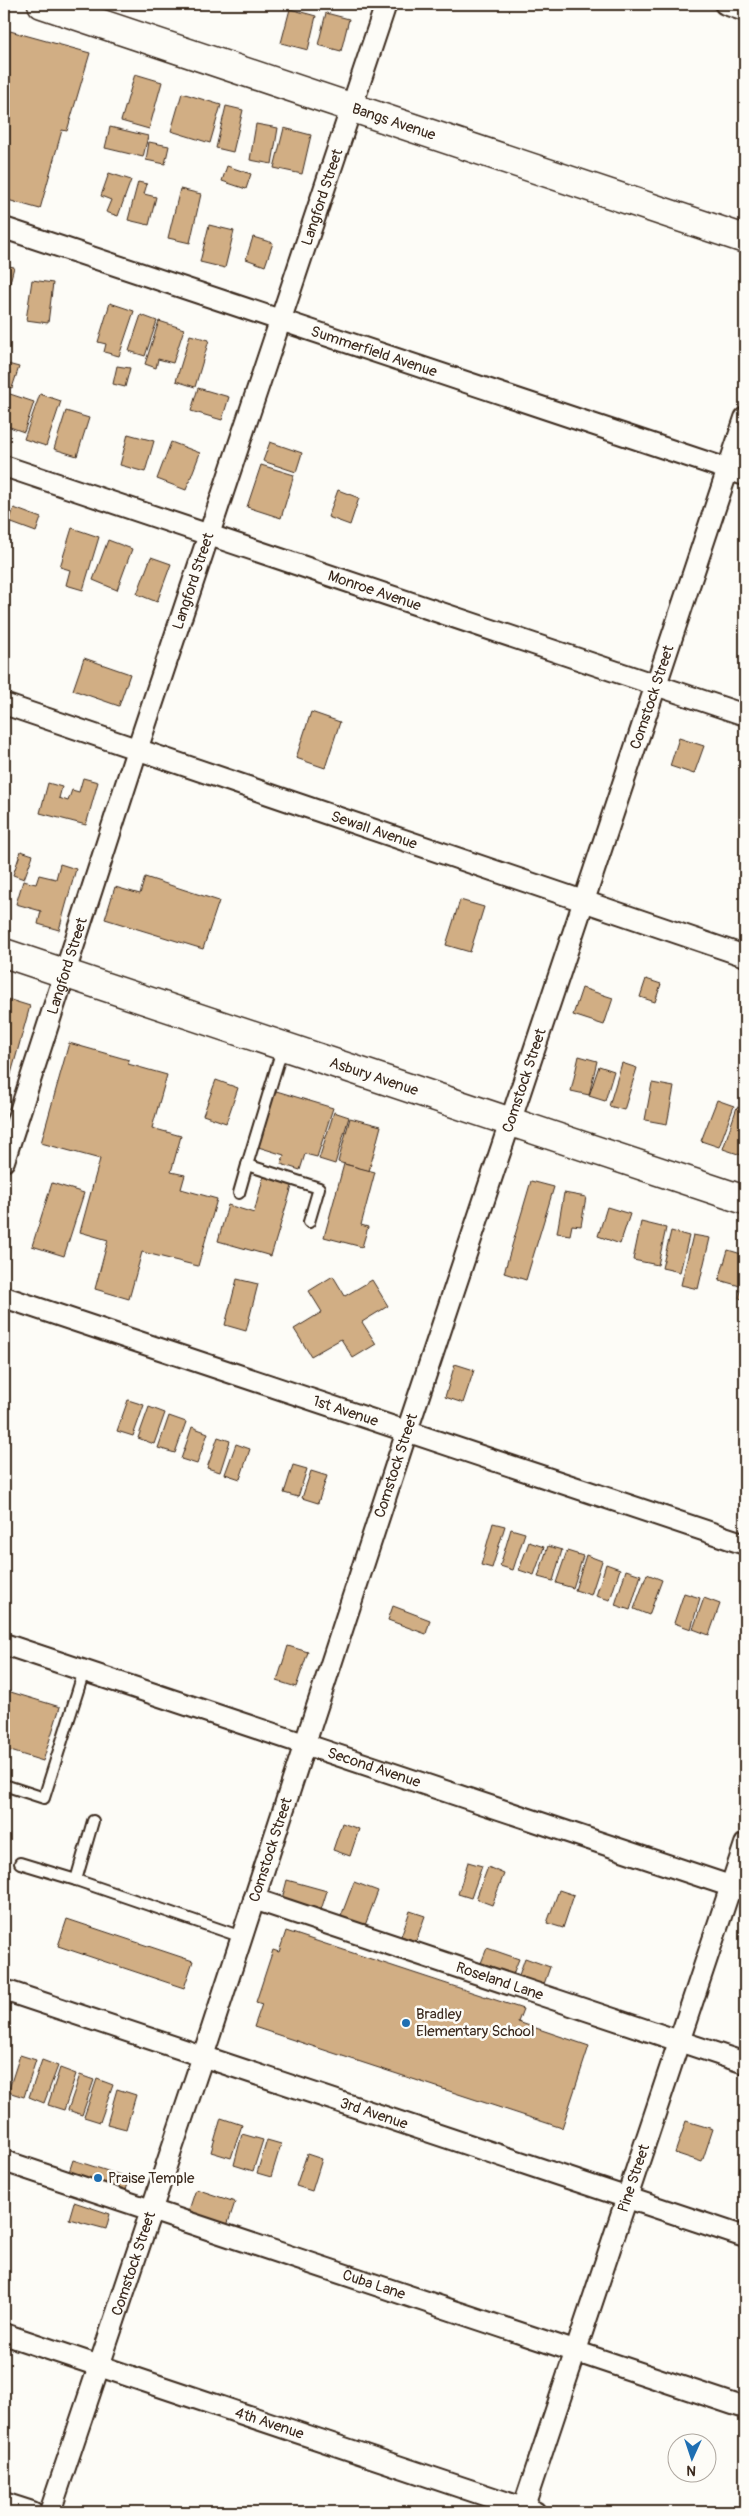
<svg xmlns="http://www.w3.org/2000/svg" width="749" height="2516" viewBox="0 0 749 2516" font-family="Pangolin,sans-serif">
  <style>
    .building { fill: #d1ae84; stroke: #3b2a1e }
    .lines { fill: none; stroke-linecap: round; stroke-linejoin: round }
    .lane-casing { stroke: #3b2a1e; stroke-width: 14 }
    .street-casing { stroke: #3b2a1e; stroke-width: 24 }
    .secondary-casing { stroke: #3b2a1e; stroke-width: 31 }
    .lane { stroke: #fdfcf7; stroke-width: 10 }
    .street { stroke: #fdfcf7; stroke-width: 20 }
    .secondary { stroke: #fdfcf7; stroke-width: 28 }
    .poi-dot { fill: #1f6fb2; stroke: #fdfcf7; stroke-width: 2 }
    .labels { text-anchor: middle; stroke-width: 5; stroke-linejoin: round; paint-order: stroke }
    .street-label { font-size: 15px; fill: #3b2a1e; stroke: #fdfcf7 }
    .poi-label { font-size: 15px; fill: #3b2a1e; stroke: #fdfcf7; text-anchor: start }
  </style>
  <rect width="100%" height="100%" fill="#fdfcf7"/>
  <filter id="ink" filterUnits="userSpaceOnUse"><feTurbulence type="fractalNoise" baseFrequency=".02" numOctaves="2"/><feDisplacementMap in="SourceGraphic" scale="10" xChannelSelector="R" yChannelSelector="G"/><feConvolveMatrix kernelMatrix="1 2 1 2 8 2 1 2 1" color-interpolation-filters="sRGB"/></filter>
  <g filter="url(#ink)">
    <g class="building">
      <polygon points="290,9 316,16 308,50 281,43"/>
      <polygon points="326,13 349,19 341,51 318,45"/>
      <polygon points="10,31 90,53 67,131 62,130 40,209 4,199 4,54"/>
      <polygon points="135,74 162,82 149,129 121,121"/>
      <polygon points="182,93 221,105 210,143 171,131"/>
      <polygon points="226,106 243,110 233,152 216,148"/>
      <polygon points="256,124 278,128 272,164 250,160"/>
      <polygon points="110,127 148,136 143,157 105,148"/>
      <polygon points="284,128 311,135 302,174 274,168"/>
      <polygon points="149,142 169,146 165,164 146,160"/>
      <polygon points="227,166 251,174 246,189 222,181"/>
      <polygon points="109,173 131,180 118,216 106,212 111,200 101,196"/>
      <polygon points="138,182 147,184 144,194 156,197 149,225 128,220"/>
      <polygon points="180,189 201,194 190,243 168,238"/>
      <polygon points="209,225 234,231 225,268 200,262"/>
      <polygon points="253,237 273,243 265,266 246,259"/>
      <polygon points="4,265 14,267 4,305"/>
      <polygon points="32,280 53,283 48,323 26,320"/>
      <polygon points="110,303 134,311 119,356 104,352 106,344 98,342"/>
      <polygon points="141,315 157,321 145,356 129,351"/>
      <polygon points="159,321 184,329 173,363 158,359 156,368 145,364"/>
      <polygon points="190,335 209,340 195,387 176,381"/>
      <polygon points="4,363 19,367 12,388 4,385"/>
      <polygon points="117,366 130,368 125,387 113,384"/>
      <polygon points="198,388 229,397 222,420 191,411"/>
      <polygon points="4,392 34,402 24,432 4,425"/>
      <polygon points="40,394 61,401 46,446 24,439"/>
      <polygon points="66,411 89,418 77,456 54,449"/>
      <polygon points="128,434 154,441 145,472 120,465"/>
      <polygon points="171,442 200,453 186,490 157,479"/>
      <polygon points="270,442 302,453 296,472 263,461"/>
      <polygon points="261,465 294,475 281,518 247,507"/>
      <polygon points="338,490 359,498 350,525 328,517"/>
      <polygon points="14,508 41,518 36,532 9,522"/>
      <polygon points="72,528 99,537 83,590 66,585 70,570 60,567"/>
      <polygon points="108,540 132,549 117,590 93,580"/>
      <polygon points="151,557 171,564 157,602 137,594"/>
      <polygon points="84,658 130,674 119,706 73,690"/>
      <polygon points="311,712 340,722 325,768 296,758"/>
      <polygon points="679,738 704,746 694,774 670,766"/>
      <polygon points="83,778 98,782 86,825 40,813 48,783 62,787 59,798 68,801 72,790 79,792"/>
      <polygon points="21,851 33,855 24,879 13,875"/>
      <polygon points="60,864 76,869 59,930 38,924 41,911 16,904 23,881 36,884 39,875 56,879"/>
      <polygon points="145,877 219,901 203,949 105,919 115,887 140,894"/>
      <polygon points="460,900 484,907 470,952 446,945"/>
      <polygon points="646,979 661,984 655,1002 640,997"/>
      <polygon points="582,988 613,998 604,1025 573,1015"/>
      <polygon points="4,998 30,1006 4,1099"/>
      <polygon points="69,1043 129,1060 128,1064 167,1075 152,1128 181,1136 171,1172 185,1175 181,1189 217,1199 198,1266 142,1252 129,1299 95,1289 108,1240 80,1232 100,1159 41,1143"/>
      <polygon points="579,1056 597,1061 589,1095 571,1091"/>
      <polygon points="622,1063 637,1068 624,1110 609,1106"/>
      <polygon points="599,1066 614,1071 605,1101 589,1096"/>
      <polygon points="216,1080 238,1088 226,1123 203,1115"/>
      <polygon points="652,1083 674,1087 667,1124 645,1120"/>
      <polygon points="273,1090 333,1108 317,1157 305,1154 300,1170 281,1164 284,1155 255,1146"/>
      <polygon points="717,1100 734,1106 719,1147 701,1141"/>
      <polygon points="737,1107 745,1110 745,1143 741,1155 723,1149"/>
      <polygon points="334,1112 349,1117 335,1164 319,1159"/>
      <polygon points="350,1118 381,1126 369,1171 338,1162"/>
      <polygon points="344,1164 375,1172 361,1225 368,1227 362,1247 324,1237"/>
      <polygon points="264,1175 293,1183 271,1256 218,1241 228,1205 254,1213"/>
      <polygon points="531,1181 554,1187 526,1280 504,1273"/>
      <polygon points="52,1183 84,1193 64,1256 32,1246"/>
      <polygon points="564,1193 586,1197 581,1226 572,1225 570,1235 557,1233"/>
      <polygon points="607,1207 630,1214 620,1244 598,1236"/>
      <polygon points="641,1222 666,1228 658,1265 633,1260"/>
      <polygon points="671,1231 689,1236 680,1272 662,1268"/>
      <polygon points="693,1235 710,1238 698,1289 681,1285"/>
      <polygon points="728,1250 745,1255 745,1266 740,1286 719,1280"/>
      <polygon points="333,1276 345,1296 372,1280 388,1306 362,1322 376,1344 353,1358 341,1339 311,1356 294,1329 322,1312 309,1291"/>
      <polygon points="745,1276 745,1300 739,1298"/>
      <polygon points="237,1279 258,1284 246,1331 225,1325"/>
      <polygon points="455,1364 474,1370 463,1403 445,1397"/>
      <polygon points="128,1400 144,1405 133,1436 117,1431"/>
      <polygon points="149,1407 165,1413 154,1444 138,1438"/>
      <polygon points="169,1416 186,1422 175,1453 158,1448"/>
      <polygon points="192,1427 208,1433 197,1464 181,1459"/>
      <polygon points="218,1437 230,1441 220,1472 207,1468"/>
      <polygon points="236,1444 250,1449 240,1479 225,1474"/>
      <polygon points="293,1465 307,1469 298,1497 284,1493"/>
      <polygon points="311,1471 327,1476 318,1503 302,1498"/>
      <polygon points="493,1523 505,1526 492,1568 481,1565"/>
      <polygon points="511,1529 525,1533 513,1570 500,1566"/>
      <polygon points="529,1542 544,1547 534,1575 519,1570"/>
      <polygon points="548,1546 562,1550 553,1581 538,1577"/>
      <polygon points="567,1551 583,1556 573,1588 556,1583"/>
      <polygon points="586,1555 602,1561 591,1595 575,1590"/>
      <polygon points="606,1564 620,1569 610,1600 596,1596"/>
      <polygon points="626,1570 641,1575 630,1610 615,1605"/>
      <polygon points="647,1574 662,1580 649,1615 634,1609"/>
      <polygon points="684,1593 700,1598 691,1629 674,1623"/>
      <polygon points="704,1598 720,1604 709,1635 693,1629"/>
      <polygon points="393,1606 430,1620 426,1634 388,1620"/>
      <polygon points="288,1646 308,1652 296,1687 277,1681"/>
      <polygon points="4,1690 60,1707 43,1761 4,1749"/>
      <polygon points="342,1823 359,1829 350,1856 333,1850"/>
      <polygon points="468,1862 482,1866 471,1898 458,1894"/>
      <polygon points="488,1867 504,1874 492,1905 476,1899"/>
      <polygon points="287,1880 327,1891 321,1910 282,1899"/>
      <polygon points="354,1882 378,1891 364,1928 340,1919"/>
      <polygon points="559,1890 574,1895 563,1928 547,1923"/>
      <polygon points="410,1911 425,1916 416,1941 401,1936"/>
      <polygon points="67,1919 193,1961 184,1988 58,1946"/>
      <polygon points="286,1931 523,2009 518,2022 589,2046 562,2128 254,2027 262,2004 256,2002 273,1950 279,1952"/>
      <polygon points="487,1948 519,1959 513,1974 481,1963"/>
      <polygon points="525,1958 550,1967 543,1987 518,1978"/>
      <polygon points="20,2055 36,2060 24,2097 8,2092"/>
      <polygon points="42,2060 58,2066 44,2103 29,2097"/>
      <polygon points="60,2068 76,2074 64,2110 48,2105"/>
      <polygon points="80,2075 94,2080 82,2115 68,2110"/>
      <polygon points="97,2079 113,2085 100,2122 84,2117"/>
      <polygon points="117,2089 136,2095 126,2129 107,2124"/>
      <polygon points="221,2118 242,2125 231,2158 211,2152"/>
      <polygon points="686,2121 713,2129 702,2162 675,2153"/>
      <polygon points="242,2134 263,2140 253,2171 234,2165"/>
      <polygon points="267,2140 281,2144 271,2177 257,2173"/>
      <polygon points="307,2154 322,2159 312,2191 296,2186"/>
      <polygon points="73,2160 130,2178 124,2196 67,2178"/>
      <polygon points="196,2189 235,2202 227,2226 188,2213"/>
      <polygon points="74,2202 110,2214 106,2229 69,2219"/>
    </g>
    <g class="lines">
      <g class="lane-casing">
        <g id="lane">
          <polyline points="283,1046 247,1165 319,1188 309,1222"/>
          <polyline points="239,1193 247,1165"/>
          <polyline points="4,1785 44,1798 84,1671"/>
          <polyline points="93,1821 76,1880 242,1937"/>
          <polyline points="20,1863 76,1880"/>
        </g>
      </g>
      <g class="street-casing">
        <g id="street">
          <polyline points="725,4 745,11"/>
          <path id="s1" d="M4 228 745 475"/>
          <path id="s2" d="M4 466 745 715"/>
          <path id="s3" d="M4 704 745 956"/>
          <path id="s4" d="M4 1161C49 1025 91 889 136 753 218 503 304 254 386 4"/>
          <path id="s5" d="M4 1297 745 1544"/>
          <path id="s6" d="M4 1644 745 1891"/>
          <path id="s7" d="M254 1899 745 2063"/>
          <path id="s8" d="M4 1990 745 2237"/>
          <path id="s9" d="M4 2161 745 2408"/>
          <path id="s10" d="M4 2334 535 2512"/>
          <polyline points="4,2503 32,2512"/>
          <path id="s11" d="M50 2512 203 2056 407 1431 745 418"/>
          <path id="s12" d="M522 2512 745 1844"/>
        </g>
      </g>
      <g class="secondary-casing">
        <g id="secondary">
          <path id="s13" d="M42 4 745 239"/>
          <path id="s14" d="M4 953 745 1200"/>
        </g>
      </g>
      <use href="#lane" class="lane"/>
      <use href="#street" class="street"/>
      <use href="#secondary" class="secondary"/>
    </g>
  </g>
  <g class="poi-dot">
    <circle cx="406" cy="2023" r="5"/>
    <circle cx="98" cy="2178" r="5"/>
  </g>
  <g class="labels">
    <g class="street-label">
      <text dy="5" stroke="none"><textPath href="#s13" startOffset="371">Bangs Avenue</textPath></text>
      <text dy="5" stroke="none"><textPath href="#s4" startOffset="1015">Langford Street</textPath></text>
      <text dy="5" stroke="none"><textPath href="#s1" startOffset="390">Summerfield Avenue</textPath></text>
      <text dy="5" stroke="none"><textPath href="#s4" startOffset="610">Langford Street</textPath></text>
      <text dy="5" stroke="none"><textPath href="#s2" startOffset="391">Monroe Avenue</textPath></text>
      <text dy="5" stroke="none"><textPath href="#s11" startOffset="1912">Comstock Street</textPath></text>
      <text dy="5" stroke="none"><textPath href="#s3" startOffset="391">Sewall Avenue</textPath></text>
      <text dy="5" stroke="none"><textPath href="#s4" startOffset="205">Langford Street</textPath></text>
      <text dy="5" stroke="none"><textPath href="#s14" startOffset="390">Asbury Avenue</textPath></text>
      <text dy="5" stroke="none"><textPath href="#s11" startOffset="1508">Comstock Street</textPath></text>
      <text dy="5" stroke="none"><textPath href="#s5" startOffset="360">1st Avenue</textPath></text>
      <text dy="5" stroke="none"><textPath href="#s11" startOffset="1102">Comstock Street</textPath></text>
      <text dy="5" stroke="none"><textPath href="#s6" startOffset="390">Second Avenue</textPath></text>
      <text dy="5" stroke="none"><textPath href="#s11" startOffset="698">Comstock Street</textPath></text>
      <text dy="5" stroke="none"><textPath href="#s7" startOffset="259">Roseland Lane</textPath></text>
      <text dy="5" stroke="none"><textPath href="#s8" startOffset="390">3rd Avenue</textPath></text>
      <text dy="5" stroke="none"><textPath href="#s12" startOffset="352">Pine Street</textPath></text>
      <text dy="5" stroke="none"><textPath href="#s11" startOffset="262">Comstock Street</textPath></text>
      <text dy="5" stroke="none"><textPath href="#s9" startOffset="390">Cuba Lane</textPath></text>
      <text dy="5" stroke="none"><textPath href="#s10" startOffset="280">4th Avenue</textPath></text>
    </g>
    <g class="poi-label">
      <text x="416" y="2019">Bradley<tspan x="416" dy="17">Elementary School</tspan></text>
      <text x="108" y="2183">Praise Temple</text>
    </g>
  </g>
  <rect width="749" height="2516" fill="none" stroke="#fdfcf7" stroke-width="20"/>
  <rect x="10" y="10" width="729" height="2496" fill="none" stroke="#3b2a1e" stroke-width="2" filter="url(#ink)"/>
  <g transform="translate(692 2458) rotate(183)"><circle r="24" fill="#fdfcf7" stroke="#afa8a0"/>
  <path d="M0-4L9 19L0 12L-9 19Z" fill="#1f6fb2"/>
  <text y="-8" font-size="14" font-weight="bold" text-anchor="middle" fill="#3b2a1e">N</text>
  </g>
</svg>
